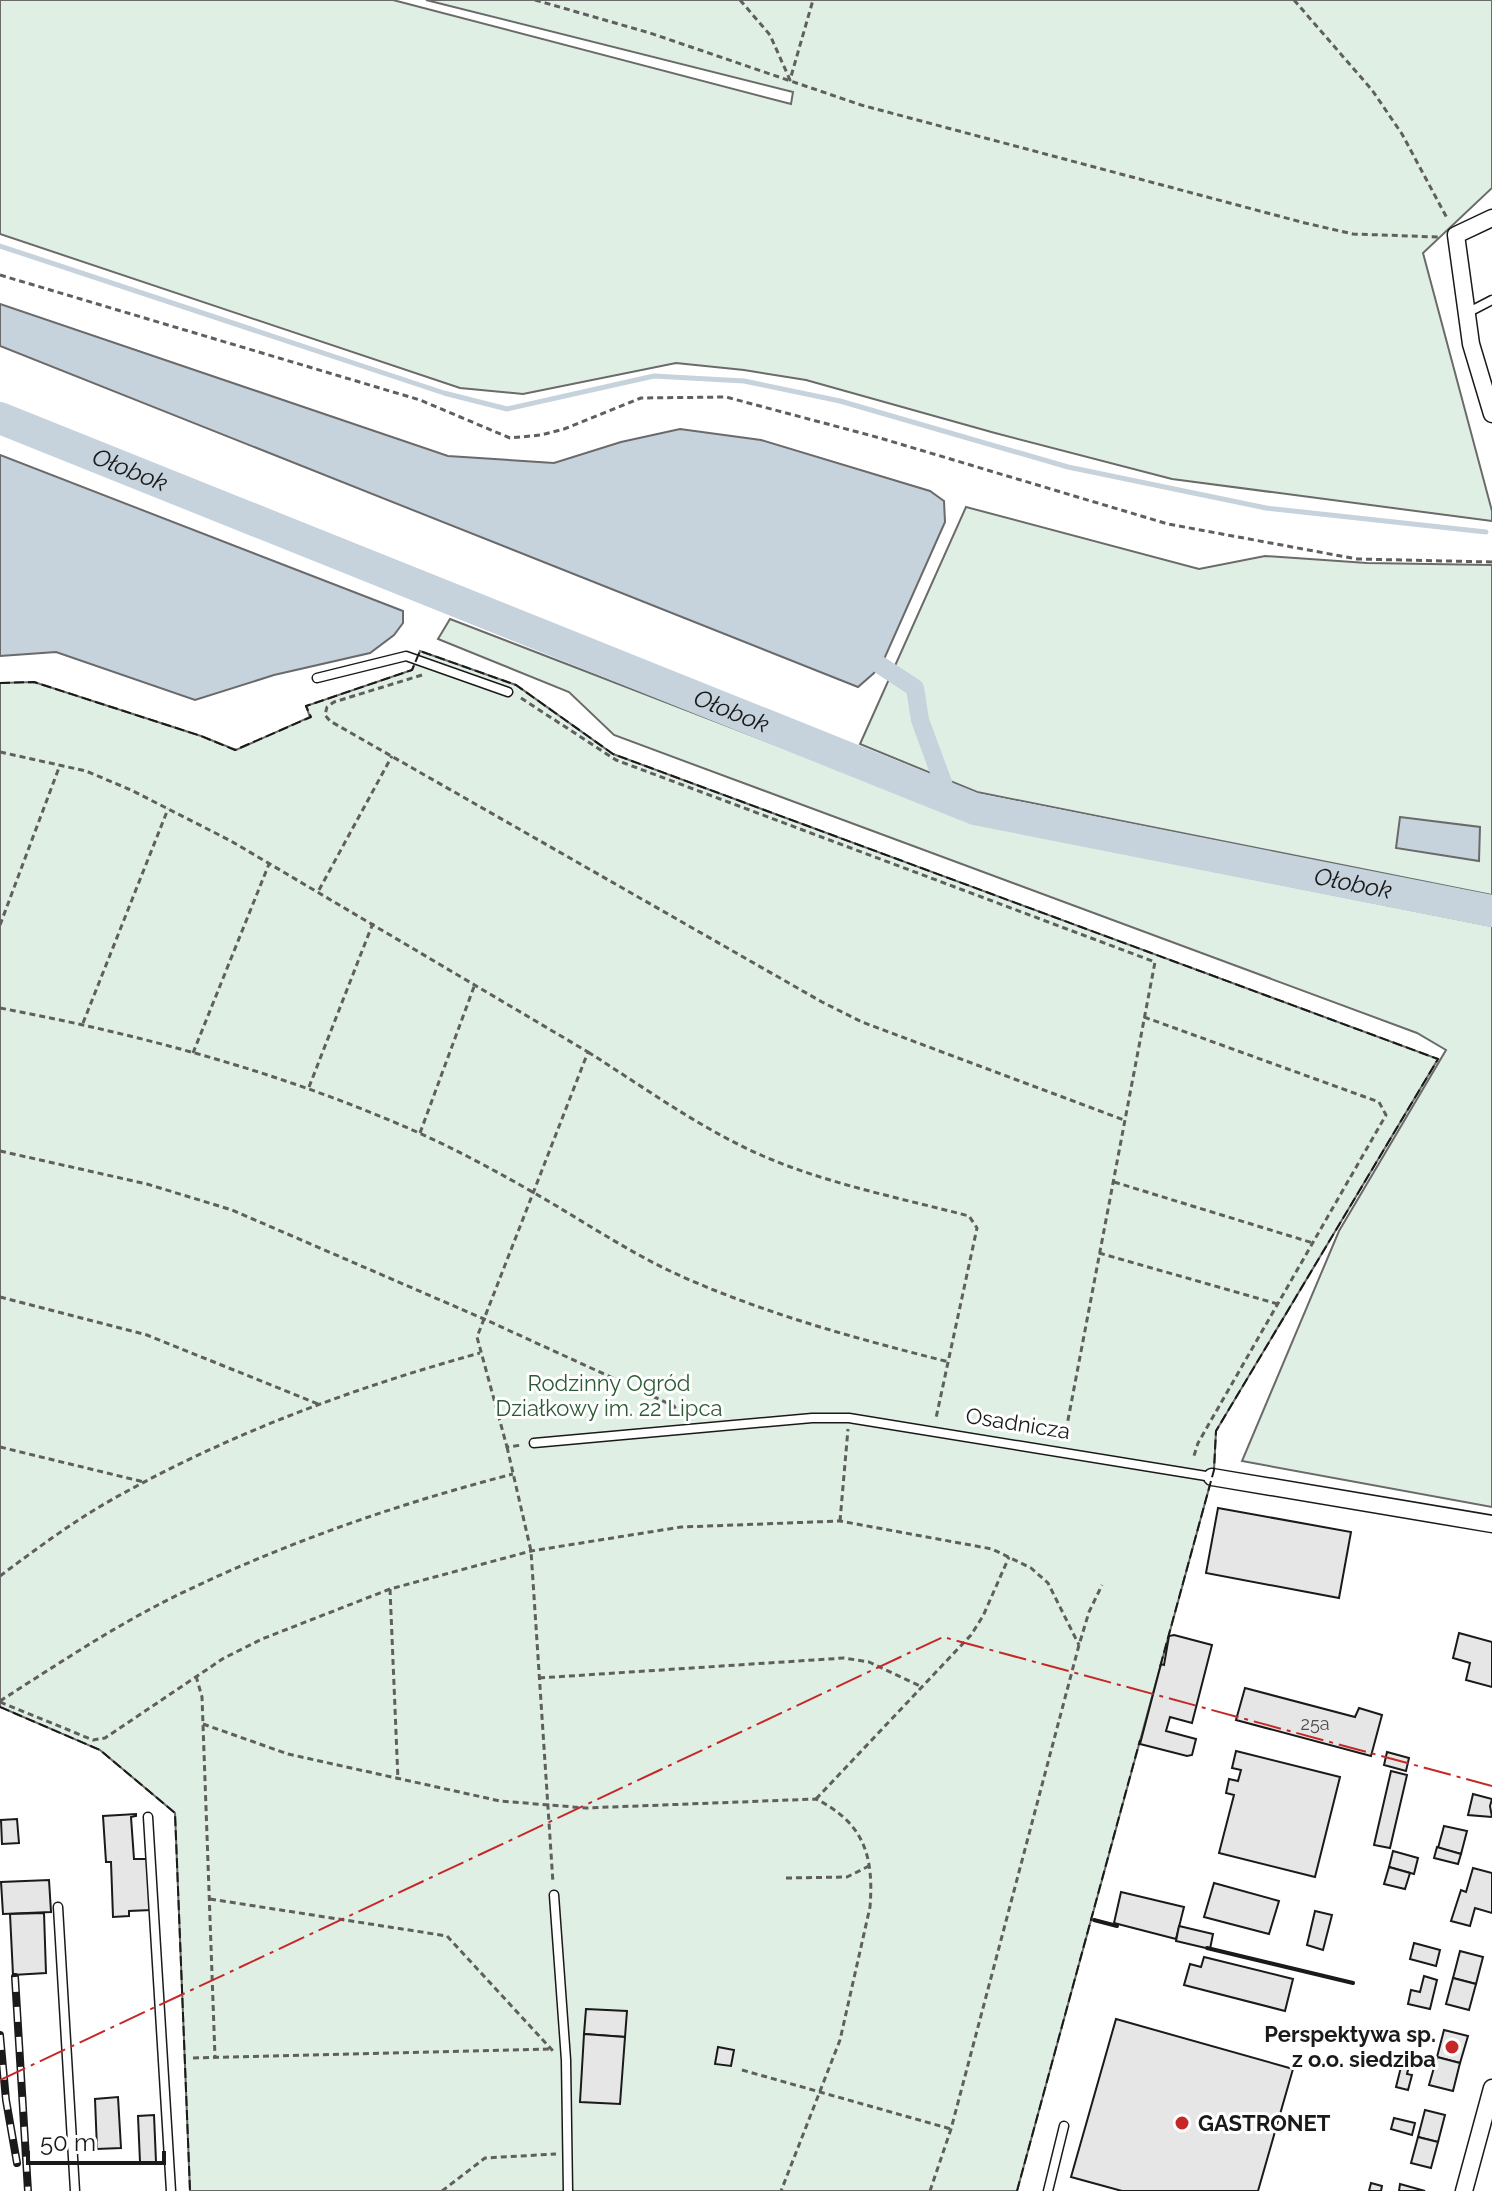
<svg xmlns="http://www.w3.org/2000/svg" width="1492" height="2191" viewBox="0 0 1492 2191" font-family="Raleway,sans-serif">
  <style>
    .green { fill: #e0efe3; stroke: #6a6a6a; stroke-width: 2 }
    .water { fill: #c6d2dc; stroke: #6a6a6a; stroke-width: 2 }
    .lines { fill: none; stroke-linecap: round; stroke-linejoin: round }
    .stream { stroke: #c6d2dc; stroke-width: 5 }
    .canal { stroke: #c6d2dc; stroke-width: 18 }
    .river { stroke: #c6d2dc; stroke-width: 32 }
    .building { fill: #e6e6e6; stroke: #1a1a1a; stroke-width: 2 }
    .service-casing { stroke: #1a1a1a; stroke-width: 11 }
    .minor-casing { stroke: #1a1a1a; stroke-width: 19 }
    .path { stroke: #5f5f5f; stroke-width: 3; stroke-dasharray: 6 4; stroke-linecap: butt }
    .service { stroke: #fff; stroke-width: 8 }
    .minor { stroke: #fff; stroke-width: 16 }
    .rail-casing { stroke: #1a1a1a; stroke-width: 8 }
    .rail { stroke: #fff; stroke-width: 5; stroke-dasharray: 15; stroke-linecap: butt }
    .fence { stroke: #1a1a1a; stroke-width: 2; stroke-dasharray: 10 4; stroke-linecap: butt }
    .wall { stroke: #1a1a1a; stroke-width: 4 }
    .power { stroke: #c62828; stroke-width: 2; stroke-dasharray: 28 6 4 6; stroke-linecap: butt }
    .poi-dot { fill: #c62828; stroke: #fff; stroke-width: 3 }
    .labels { text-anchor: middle; stroke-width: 6; stroke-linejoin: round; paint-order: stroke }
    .number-label { font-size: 18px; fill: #4d4d4d }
    .park-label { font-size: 22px; fill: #2b5a34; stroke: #fff }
    .street-label { font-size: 22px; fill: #1a1a1a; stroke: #fff }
    .poi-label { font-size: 22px; font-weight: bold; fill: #1a1a1a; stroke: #fff; text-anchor: end }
    .water-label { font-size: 24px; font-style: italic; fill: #1a1a1a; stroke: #fff }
  </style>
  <rect width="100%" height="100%" fill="#fff"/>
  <g class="green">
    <polygon points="0,0 393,0 791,104 793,92 426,0 1492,0 1492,188 1423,253 1492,511 1492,521 1172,479 995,433 806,380 744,370 676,363 523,394 460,388 0,234"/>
    <polygon points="966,507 1199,569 1265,556 1367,563 1492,565 1492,895 977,792 860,744"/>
    <polygon points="450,619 984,825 1492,926 1492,1507 1242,1461 1339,1231 1446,1050 1417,1033 614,735 569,692 438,639"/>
    <polygon points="420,651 516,685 613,754 1438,1059 1216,1431 1214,1470 1017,2191 190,2191 175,1813 100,1750 0,1707 0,683 34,682 201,736 236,750 310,717 306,706 412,670"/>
  </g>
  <g class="water">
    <polygon points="0,304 448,456 554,463 621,442 680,429 761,440 930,491 944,501 945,522 885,657 874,673 858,687 0,346"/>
    <polygon points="0,455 403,611 403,623 394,635 370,653 274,675 195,700 56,652 0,656"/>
    <polygon points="1400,817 1480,827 1479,861 1396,848"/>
  </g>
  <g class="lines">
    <polyline class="stream" points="0,246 444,393 507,409 654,376 744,381 840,401 1068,467 1266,508 1486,532"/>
    <polyline class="canal" points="880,665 915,688 920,720 949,799"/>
    <path class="river" id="s1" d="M0 418 975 809 1492 911"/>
  </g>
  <g class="building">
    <polygon points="1218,1508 1351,1532 1339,1598 1206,1573"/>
    <polygon points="1459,1633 1492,1642 1492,1687 1466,1680 1470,1663 1453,1658"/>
    <polygon points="1174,1635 1212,1645 1192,1723 1170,1717 1166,1731 1196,1739 1192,1755 1187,1756 1140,1744 1161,1664 1164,1665 1169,1636"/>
    <polygon points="1245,1688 1355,1717 1359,1708 1382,1715 1371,1756 1236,1720"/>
    <polygon points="1236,1751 1340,1777 1315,1877 1219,1853 1234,1795 1226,1793 1229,1779 1238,1781 1241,1770 1232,1768"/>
    <polygon points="1387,1752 1409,1758 1406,1771 1384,1765"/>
    <polygon points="1391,1771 1407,1775 1390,1848 1374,1845"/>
    <polygon points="1473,1794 1492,1799 1490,1806 1492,1817 1468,1815"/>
    <polygon points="136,1814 136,1816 131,1817 134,1859 149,1859 151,1910 129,1911 129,1916 113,1917 111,1862 106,1862 103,1816"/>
    <polygon points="17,1819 19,1843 2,1844 1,1820"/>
    <polygon points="1444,1826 1467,1831 1461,1854 1438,1848"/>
    <polygon points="1437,1847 1461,1854 1458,1864 1434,1858"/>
    <polygon points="1393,1851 1418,1858 1414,1874 1389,1867"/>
    <polygon points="1389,1867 1410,1873 1405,1889 1384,1884"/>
    <polygon points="1473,1868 1492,1873 1492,1913 1475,1908 1470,1926 1451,1921 1461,1890 1466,1892"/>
    <polygon points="49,1880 51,1912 3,1914 1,1882"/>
    <polygon points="1214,1883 1279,1901 1269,1934 1204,1917"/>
    <polygon points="1121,1892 1184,1907 1176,1939 1114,1923"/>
    <polygon points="1315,1911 1332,1915 1323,1950 1307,1945"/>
    <polygon points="44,1913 46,1973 13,1975 10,1914"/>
    <polygon points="1179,1926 1213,1934 1210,1949 1176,1941"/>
    <polygon points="1414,1943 1440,1950 1436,1966 1410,1959"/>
    <polygon points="1460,1951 1483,1957 1476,1984 1453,1978"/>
    <polygon points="1204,1957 1293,1979 1285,2011 1184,1985 1190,1964 1201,1967"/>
    <polygon points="1424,1976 1437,1980 1430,2009 1408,2004 1411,1990 1420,1992"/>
    <polygon points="1453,1978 1476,1984 1469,2010 1446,2004"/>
    <polygon points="586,2009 627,2011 625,2037 584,2034"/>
    <polygon points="1116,2019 1293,2069 1258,2191 1122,2191 1071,2177"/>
    <polygon points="1444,2030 1468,2036 1460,2063 1437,2057"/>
    <polygon points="584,2034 625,2037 620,2104 580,2102"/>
    <polygon points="718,2047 734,2050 731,2066 715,2064"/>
    <polygon points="1437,2057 1460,2063 1453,2091 1429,2085"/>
    <polygon points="1403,2059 1415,2063 1414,2067 1409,2066 1407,2074 1412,2075 1408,2090 1396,2087"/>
    <polygon points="118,2097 121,2148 97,2149 95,2099"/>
    <polygon points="1425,2110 1445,2115 1438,2142 1418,2137"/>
    <polygon points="154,2115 156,2162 140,2162 138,2116"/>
    <polygon points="1394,2118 1415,2123 1412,2135 1391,2129"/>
    <polygon points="1418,2137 1438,2142 1431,2168 1411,2163"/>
    <polygon points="1371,2183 1382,2186 1381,2191 1369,2191"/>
    <polygon points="1400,2184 1425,2191 1399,2191"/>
  </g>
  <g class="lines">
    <g class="service-casing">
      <g id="service">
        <polyline points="1467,313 1492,300"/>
        <polyline points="317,678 406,656 508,692"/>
        <polyline points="534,1443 812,1418 849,1418 1212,1477"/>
        <polyline points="148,1817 171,2191"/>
        <polyline points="554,1895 566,2060 568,2191"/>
        <polyline points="58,1907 75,2191"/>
        <polyline points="1048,2191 1064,2126"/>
      </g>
    </g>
    <g class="minor-casing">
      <g id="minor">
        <polyline points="1492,218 1456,235 1471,344 1492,414"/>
        <polyline points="1212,1477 1492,1524"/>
        <polyline points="1464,2191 1492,2088"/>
      </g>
    </g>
    <g class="path">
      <polyline points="535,0 650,33 861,105 1305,223 1353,234 1438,237"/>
      <polyline points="740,0 770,35 790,80 813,0"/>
      <polyline points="1294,0 1372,90 1402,134 1448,220"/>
      <polyline points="0,275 420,400 510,438 541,435 564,429 641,398 726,397 880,438 1168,524 1357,559 1492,562"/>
      <polyline points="422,675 334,702 327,707 325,715 330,721 822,1002 862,1022 1124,1120"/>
      <polyline points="521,698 616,760 1155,962 1064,1441"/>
      <polyline points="0,752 86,771 131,790 231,841 588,1052 477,1337 507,1447 522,1445"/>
      <polyline points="319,890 392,756"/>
      <polyline points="0,925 60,765"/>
      <path d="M0 1008C143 1035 284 1073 417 1132 457 1150 498 1172 536 1194 585 1222 631 1254 683 1277 769 1315 858 1339 949 1362"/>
      <polyline points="1144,1017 1379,1102 1386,1115 1198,1443 1193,1459"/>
      <polyline points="83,1023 168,809"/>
      <path d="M588 1052C645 1088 701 1129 763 1156 828 1184 900 1198 969 1216L977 1228 936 1418"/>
      <polyline points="193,1053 269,864"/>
      <polyline points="309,1087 373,923"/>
      <polyline points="420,1133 475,984"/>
      <polyline points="0,1151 147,1184 232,1210 484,1319 674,1406 680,1418"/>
      <polyline points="1114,1182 1313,1243"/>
      <polyline points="1099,1253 1278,1304"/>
      <polyline points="0,1297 147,1335 318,1404"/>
      <polyline points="0,1447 144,1482"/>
      <polyline points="507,1447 531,1551 553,1883"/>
      <polyline points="840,1521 848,1429"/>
      <path d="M0 1576C39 1547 79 1517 122 1494 234 1432 356 1387 480 1353"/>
      <polyline points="390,1589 398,1780"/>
      <polyline points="196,1676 202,1697 215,2057"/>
      <polyline points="539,1678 844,1658 869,1662 922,1687"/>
      <path d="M0 1701C61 1662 122 1621 188 1590 293 1540 401 1503 513 1474"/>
      <polyline points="0,1702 93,1740 105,1738 224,1658 262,1639 390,1589 531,1551 681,1527 840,1521 992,1549 1031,1568 1048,1583 1079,1645"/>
      <path d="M203 1724 288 1754 500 1801 586 1808 816 1799C864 1823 874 1856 870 1907L840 2040 781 2191"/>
      <polyline points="816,1799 971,1635 983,1616 1009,1557"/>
      <polyline points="786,1878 847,1877 869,1866"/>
      <polyline points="210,1899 447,1936 553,2051"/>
      <polyline points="193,2058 551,2049"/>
      <polyline points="742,2070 951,2129"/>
      <polyline points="442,2191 485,2158 556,2154"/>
      <polyline points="930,2191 951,2129 1079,1645 1089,1612 1102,1585"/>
    </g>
    <use href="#service" class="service"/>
    <use href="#minor" class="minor"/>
    <g class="rail-casing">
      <g id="rail">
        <polyline points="15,1977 28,2191"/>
        <polyline points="0,2035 6,2100 17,2163"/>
      </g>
    </g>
    <use href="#rail" class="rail"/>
    <g class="fence">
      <polyline points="0,683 34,682 201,736 235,750 311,717 306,706 412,670 420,651 516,685 613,754 1438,1059 1216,1431 1214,1470 1160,1667"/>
      <polyline points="0,1707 100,1750 175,1813 190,2191"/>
      <polyline points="1017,2191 1140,1740"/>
    </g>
    <g class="wall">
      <polyline points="1094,1920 1117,1926"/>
      <polyline points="1207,1948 1353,1983"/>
    </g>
    <polyline class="power" points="0,2080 943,1637 1492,1786"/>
  </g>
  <g class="poi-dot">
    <circle cx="1452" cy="2047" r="8"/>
    <circle cx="1182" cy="2123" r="8"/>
  </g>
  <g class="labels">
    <g class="number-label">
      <text x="1315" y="1730">25a</text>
    </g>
    <g class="park-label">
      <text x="609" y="1391">Rodzinny Ogród<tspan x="609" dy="25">Działkowy im. 22 Lipca</tspan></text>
    </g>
    <g class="street-label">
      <text transform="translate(1018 1423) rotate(9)" y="8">Osadnicza</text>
    </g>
    <g class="poi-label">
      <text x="1436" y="2042">Perspektywa sp.<tspan x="1436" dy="25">z o.o. siedziba</tspan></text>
      <text x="1198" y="2131" text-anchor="start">GASTRONET</text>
    </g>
    <g class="water-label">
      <text dy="8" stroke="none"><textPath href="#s1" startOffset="140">Ołobok</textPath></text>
      <text dy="8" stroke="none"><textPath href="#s1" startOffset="788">Ołobok</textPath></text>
      <text dy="8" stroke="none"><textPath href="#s1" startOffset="1436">Ołobok</textPath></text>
    </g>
  </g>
  <path d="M28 2151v12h136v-12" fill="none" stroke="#1a1a1a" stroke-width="4"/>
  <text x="40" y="2151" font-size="24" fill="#1a1a1a" stroke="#ffffff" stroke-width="6" paint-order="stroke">50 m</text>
</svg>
